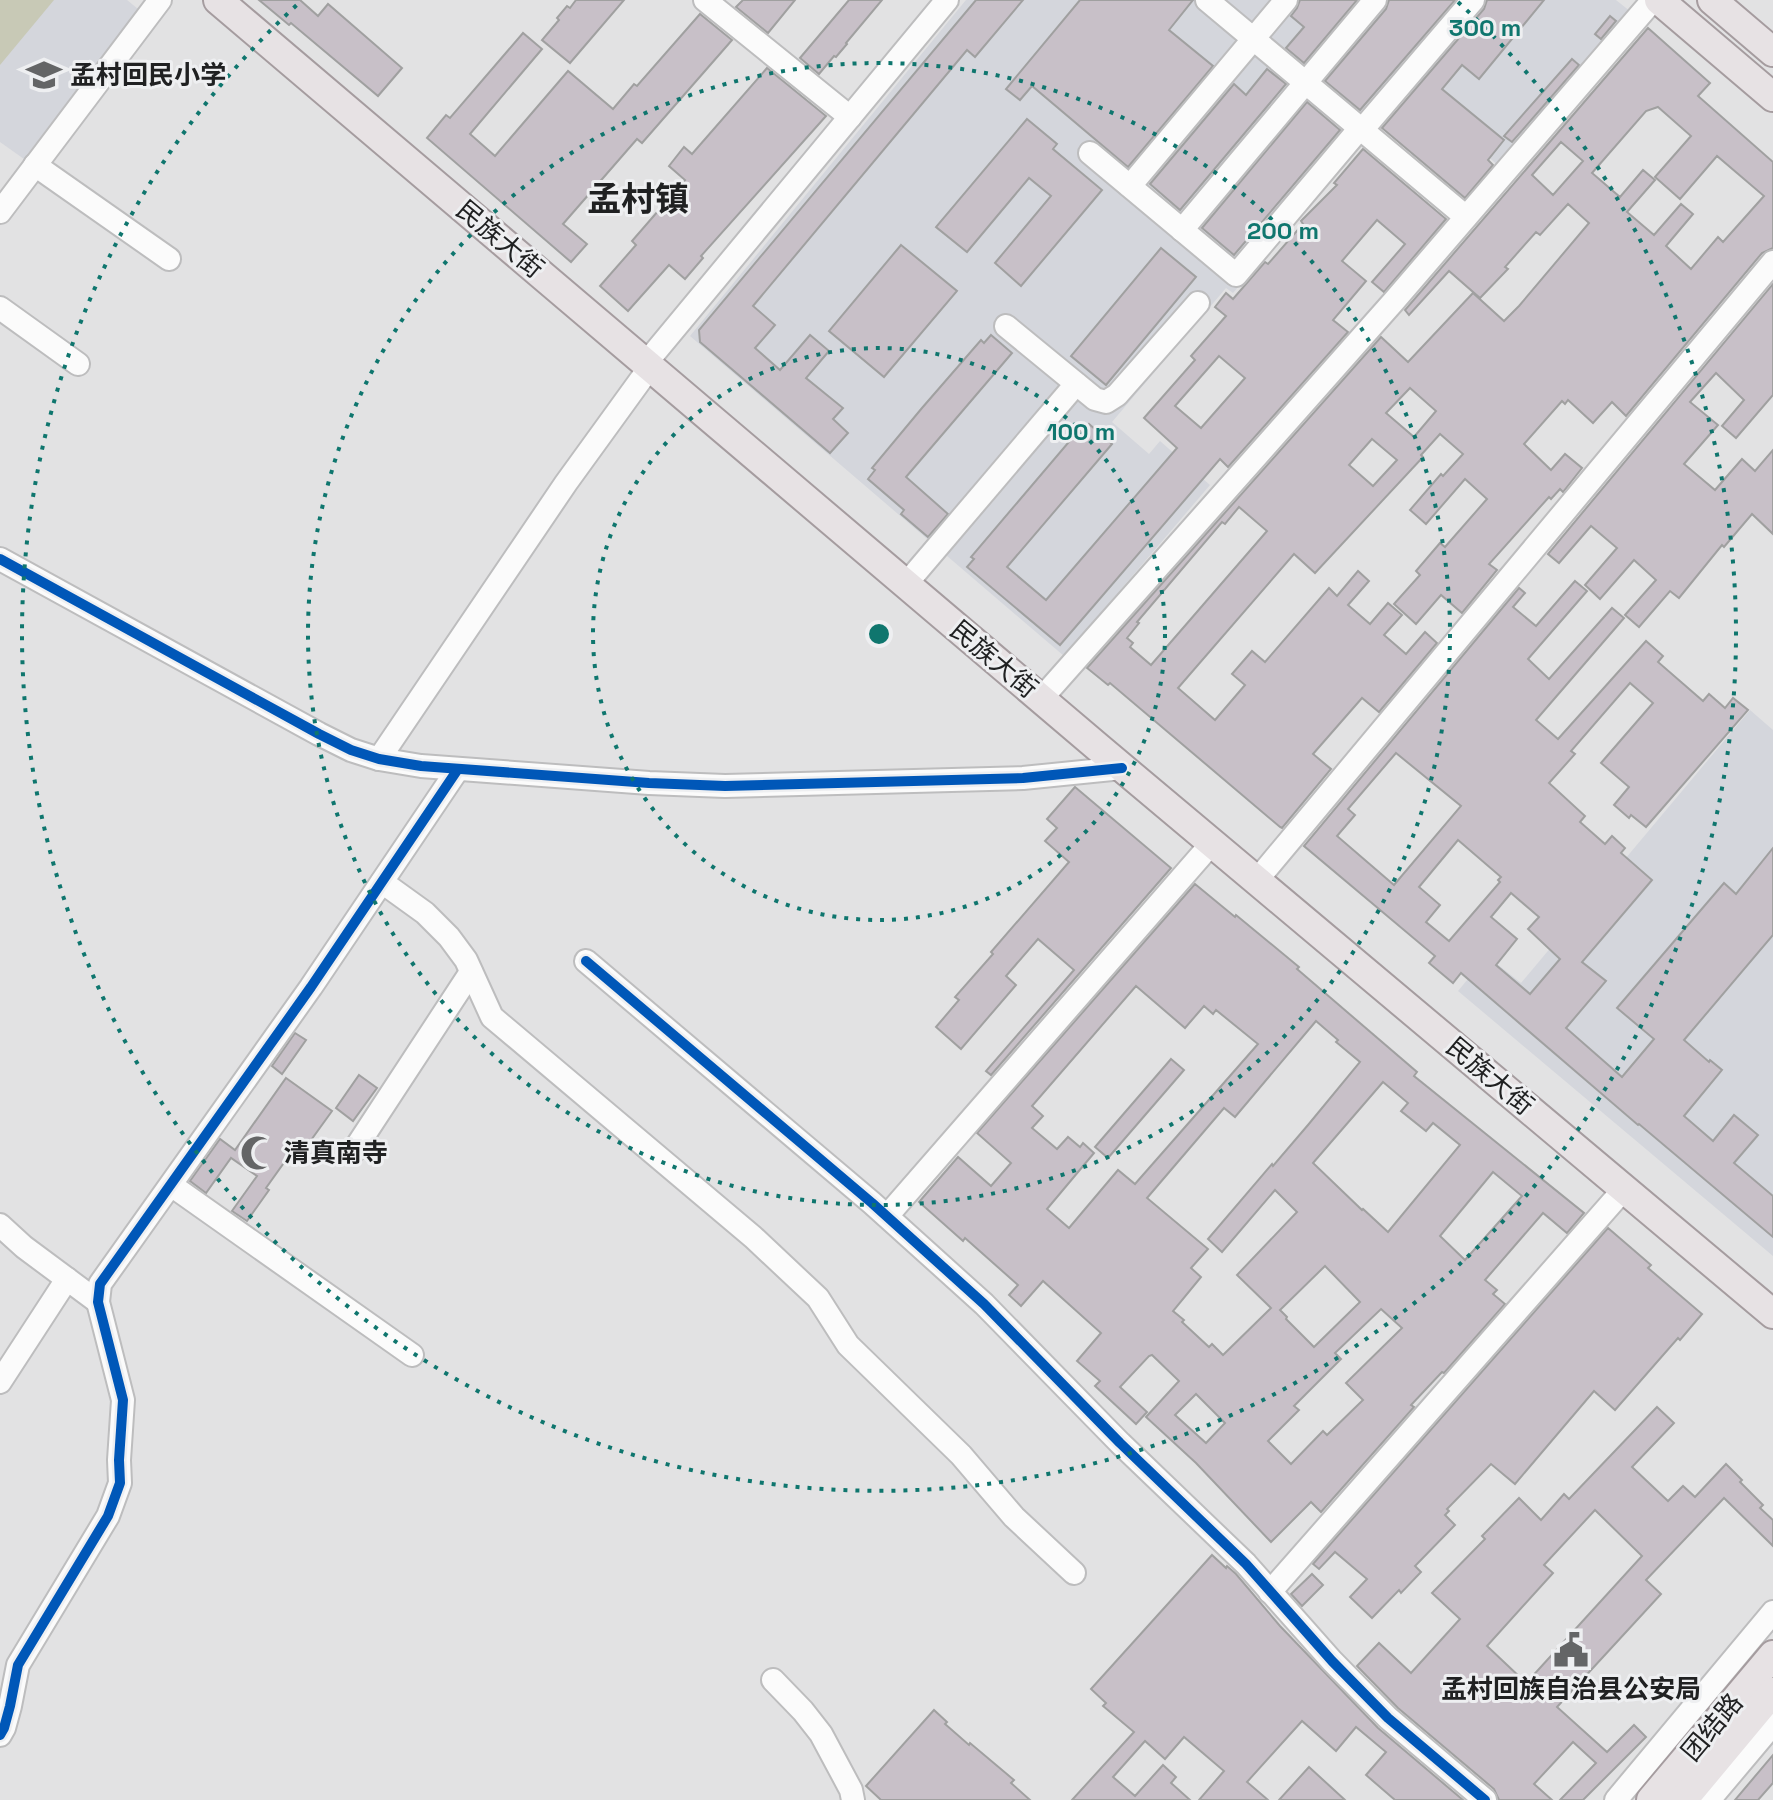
<svg xmlns="http://www.w3.org/2000/svg" width="1773" height="1800" viewBox="0 0 1773 1800" font-family="'Space Grotesk','Noto Sans SC',sans-serif">
  <style>
    .built { fill: #d4d6dc }
    .green { fill: #c8c9b6 }
    .building { fill: #c8c0c8; stroke: #a0a0a0; stroke-width: 2; fill-rule: evenodd }
    .lines { fill: none; stroke-linecap: round; stroke-linejoin: round }
    .minor-casing { stroke: #bdbdbe; stroke-width: 26 }
    .major-casing { stroke: #a59c9f; stroke-width: 32 }
    .minor { stroke: #fbfbfb; stroke-width: 22 }
    .major { stroke: #e7e2e4; stroke-width: 28 }
    .cycleway-casing { stroke: #eeeff1; stroke-width: 15 }
    .cycleway { stroke: #0057b8; stroke-width: 10 }
    .ring { fill: none; stroke: #0f766e; stroke-width: 4; stroke-dasharray: 4 8 }
    .labels { text-anchor: middle; stroke-width: 6; stroke-linejoin: round; paint-order: stroke }
    .poi-label { font-size: 26px; font-weight: bold; fill: #202122; stroke: #eeeff1; text-anchor: start }
    .street-label { font-size: 26px; fill: #202122; stroke: #eeeff1 }
    .district-label { font-size: 34px; font-weight: bold; fill: #202122; stroke: #eeeff1 }
    .centre { fill: #0f766e; stroke: #eeeff1; stroke-width: 4 }
    .ring-label { font-size: 24px; text-anchor: middle; font-weight: bold; fill: #0f766e; stroke: #eeeff1; stroke-width: 6; stroke-linejoin: round; paint-order: stroke }
  </style>
  <rect width="100%" height="100%" fill="#e2e2e3"/>
  <g class="built">
    <polygon points="0,0 127,0 138,9 24,159 0,142"/>
    <polygon points="966,0 1616,0 1631,12 1501,168 1409,87 1233,293 1226,288 1112,422 1149,454 1160,441 1210,485 1064,656 690,336"/>
    <polygon points="1750,710 1773,730 1773,1256 1458,991 1487,956 1521,983"/>
  </g>
  <polygon class="green" points="0,0 54,0 0,65"/>
  <g class="building">
    <polygon points="259,0 300,0 318,16 328,4 402,68 378,96 291,23 289,25"/>
    <polygon points="576,0 624,0 570,63 542,40 559,20 557,18 567,6 570,8"/>
    <polygon points="743,0 795,0 768,33 736,7"/>
    <polygon points="849,0 882,0 846,43 847,44 836,57 834,56 819,74 800,58"/>
    <polygon points="976,0 1023,0 975,57 967,50 753,306 775,325 755,348 780,370 810,335 829,351 806,378 843,408 833,419 848,433 830,453 700,342 699,330"/>
    <polygon points="1080,0 1193,0 1169,30 1213,66 1128,167 1032,86 1020,100 1006,89"/>
    <polygon points="1300,0 1357,0 1304,63 1286,48 1304,27 1291,16 1297,8"/>
    <polygon points="1389,0 1455,0 1360,110 1325,81 1386,9"/>
    <polygon points="1487,0 1544,0 1479,79 1462,65 1442,89 1504,140 1488,160 1493,165 1465,198 1382,128 1484,9"/>
    <polygon points="700,14 732,40 642,143 637,139 563,224 587,244 571,262 427,138 446,115 450,118 523,33 542,49 470,134 495,156 568,71 613,109 634,84 637,86"/>
    <polygon points="1610,16 1616,21 1601,39 1595,34"/>
    <path d="M1648 28 1710 83 1698 96 1773 162V248L1762 253 1626 416 1612 402 1593 423 1568 400 1565 404 1562 401 1524 444 1551 470 1565 454 1582 468 1563 492 1560 489 1551 499 1549 497 1489 564 1497 570 1462 613 1441 595 1416 624 1394 604 1420 575 1416 571 1440 543 1445 547 1487 499 1465 479 1426 524 1410 510 1441 474 1443 476 1463 454 1440 434 1421 455 1423 457 1315 573 1294 554 1178 688 1215 720 1245 685 1232 674 1252 651 1265 662 1329 588 1337 596 1358 571 1369 581 1348 605 1370 624 1388 603 1402 615 1384 635 1406 654 1425 632 1437 643 1379 712 1362 698 1313 754 1331 769 1282 828 1280 827 1110 683 1108 685 1087 668 1381 337 1408 362 1473 293 1504 321 1519 306 1589 223 1568 204 1540 235 1536 232 1505 267 1508 269 1480 298 1449 271 1409 315 1405 310ZM1658 107 1691 136 1655 177 1680 199 1717 156 1764 196 1723 242 1718 237 1691 269 1666 246 1693 214 1681 204 1654 235 1627 212 1655 180 1643 170 1620 197 1592 173 1646 111ZM1561 142 1583 161 1553 195 1532 175ZM1410 388 1436 411 1414 437 1386 413ZM1372 439 1397 460 1373 486 1349 465ZM1239 507 1267 531 1151 665 1130 647 1133 643 1127 638 1139 623 1137 622 1222 522 1225 524Z"/>
    <polygon points="1572,59 1579,65 1512,142 1504,136"/>
    <polygon points="767,68 826,116 701,256 703,258 685,279 669,265 628,311 600,286 636,245 632,241 685,180 669,166 684,147 692,154"/>
    <polygon points="1267,69 1286,84 1180,210 1150,184 1234,84 1246,95"/>
    <polygon points="1307,102 1340,130 1234,255 1202,228"/>
    <polygon points="1027,119 1057,144 1053,149 1102,190 1021,286 995,263 1051,196 1029,178 967,252 936,227"/>
    <path d="M1363 149 1446 219 1384 292 1372 282 1405 244 1377 220 1342 261 1366 281 1333 320 1348 332 1228 467 1220 459 1060 645 967 567 974 559 971 557 1079 430 1082 433 1089 424 1112 444 1007 567 1046 600 1177 448 1144 418 1195 360 1191 356 1226 316 1215 307 1226 293 1233 299 1265 262 1268 264 1303 224 1301 221 1337 185 1334 183ZM1219 356 1245 378 1201 428 1175 406Z"/>
    <polygon points="901,245 957,291 884,377 829,331"/>
    <polygon points="1161,248 1196,277 1106,385 1071,356"/>
    <polygon points="1773,284 1773,395 1736,438 1722,426 1744,400 1716,373 1690,402 1718,425 1684,464 1715,490 1742,459 1755,471 1773,450 1773,534 1752,514 1724,547 1722,545 1679,598 1670,591 1639,627 1625,615 1656,580 1634,560 1600,599 1585,585 1617,548 1591,526 1559,563 1548,554"/>
    <polygon points="991,335 1012,353 906,477 948,514 928,537 901,514 904,510 868,479 875,470 872,468 922,408 981,340 984,343"/>
    <path d="M1575 581 1587 591 1528 659 1549 679 1612 608 1624 618 1536 720 1558 739 1646 641 1663 656 1658 662 1703 701 1709 694 1725 708 1733 698 1748 710 1646 827 1631 815 1629 818 1614 805 1629 787 1601 763 1653 703 1630 683 1571 751 1575 754 1549 783 1585 816 1580 822 1605 844 1612 836 1625 848 1621 853 1652 880 1582 962 1606 981 1566 1028 1622 1077 1654 1039 1617 1008 1724 883 1736 894 1773 848V935L1684 1040 1709 1062 1710 1060 1722 1070 1684 1116 1713 1141 1734 1115 1758 1135 1734 1163 1773 1196V1237L1639 1124 1638 1125 1461 973 1453 983 1429 963 1435 956 1304 846 1519 588 1525 593 1513 607 1536 626ZM1396 753 1461 806 1394 885 1337 836 1355 815 1348 809ZM1458 840 1501 877 1498 880 1500 882 1449 941 1426 922 1440 905 1419 887ZM1511 893 1539 917 1528 929 1560 959 1530 994 1496 965 1517 939 1491 917Z"/>
    <polygon points="1075,787 1171,868 991,1075 986,1071 1074,970 1038,939 1006,976 1016,985 961,1049 936,1027 959,1000 955,997 993,954 991,952 1069,862 1045,841 1057,828 1047,819"/>
    <path d="M1195 884 1235 917 1236 915 1299 967 1297 969 1417 1072 1414 1076 1584 1213 1567 1233 1543 1213 1485 1280 1497 1290 1493 1294 1505 1304 1444 1373 1442 1372 1411 1405 1414 1407 1321 1512 1311 1502 1271 1542 1196 1463 1146 1417 1179 1381 1152 1355 1149 1356 1120 1387 1147 1412 1136 1424 1095 1386 1100 1381 1077 1361 1101 1333 1043 1281 1021 1306 1009 1295 1018 1285 965 1238 963 1241 919 1202 958 1157 991 1186 1011 1163 977 1133ZM1136 986 1185 1028 1204 1006 1213 1014 1216 1010 1258 1044 1135 1184 1118 1170 1069 1228 1047 1209 1094 1153 1083 1143 1080 1147 1068 1137 1057 1149 1032 1128 1043 1116 1032 1106ZM1316 1021 1338 1040 1336 1042 1360 1062 1308 1125 1273 1166 1272 1164 1208 1239 1222 1252 1275 1190 1297 1212 1237 1275 1271 1308 1223 1355 1212 1344 1209 1347 1182 1322 1184 1320 1173 1311 1201 1277 1191 1268 1208 1249 1147 1198 1224 1108 1235 1117ZM1383 1082 1408 1103 1401 1111 1426 1131 1433 1123 1460 1145 1388 1232 1363 1209 1362 1210 1313 1163ZM1493 1172 1522 1196 1465 1260 1440 1236ZM1325 1266 1360 1302 1314 1347 1286 1319 1287 1317 1280 1310ZM1381 1309 1402 1328 1346 1383 1363 1400 1327 1435 1323 1431 1291 1464 1268 1441 1299 1410 1294 1406 1341 1359 1335 1353ZM1196 1394 1225 1423 1206 1443 1175 1415Z"/>
    <polygon points="295,1033 306,1040 282,1074 272,1066"/>
    <polygon points="1171,1059 1184,1070 1108,1158 1095,1147"/>
    <polygon points="359,1075 377,1088 353,1121 336,1108"/>
    <polygon points="286,1078 332,1111 293,1165 286,1160 266,1188 269,1190 247,1221 232,1211 257,1176 231,1158 206,1193 190,1181 220,1139 235,1150"/>
    <polygon points="1608,1228 1651,1265 1648,1268 1702,1314 1680,1340 1678,1338 1615,1410 1594,1391 1515,1484 1491,1464 1447,1509 1449,1511 1445,1515 1455,1525 1415,1566 1421,1572 1401,1593 1399,1590 1372,1618 1350,1597 1367,1579 1335,1552 1319,1569 1313,1564"/>
    <path d="M1657 1407 1674 1423 1632 1467 1668 1501 1683 1486 1695 1497 1726 1464 1742 1480 1740 1482 1763 1505 1760 1508 1773 1520V1546L1724 1498 1646 1580 1661 1594 1557 1707 1607 1752 1634 1725 1646 1737 1583 1800H1560L1596 1763 1573 1742 1534 1784 1552 1800H1499L1494 1789 1398 1708 1357 1666 1379 1643 1411 1673 1460 1619 1432 1593 1485 1539 1482 1536 1519 1498 1541 1520 1564 1494 1569 1499ZM1595 1510 1642 1556 1529 1680 1526 1677 1523 1680 1487 1646 1553 1573 1544 1565Z"/>
    <polygon points="1212,1555 1226,1568 1227,1566 1236,1574 1280,1626 1378,1728 1463,1800 1395,1800 1366,1775 1386,1752 1356,1727 1336,1751 1302,1721 1247,1782 1268,1800 1199,1800 1224,1771 1184,1737 1165,1759 1145,1741 1113,1777 1135,1796 1163,1765 1176,1777 1171,1783 1190,1800 1072,1800 1134,1732 1103,1706 1106,1703 1091,1689"/>
    <polygon points="1312,1574 1323,1585 1302,1606 1291,1594"/>
    <polygon points="934,1710 947,1722 945,1724 969,1745 970,1743 1014,1780 1011,1783 1030,1800 881,1800 866,1786"/>
    <polygon points="1773,1755 1773,1783 1758,1800 1735,1800"/>
    <polygon points="1309,1767 1345,1800 1279,1800"/>
  </g>
  <g class="lines">
    <g class="minor-casing">
      <g id="minor">
        <polyline points="705,0 850,117"/>
        <polyline points="1207,0 1466,217"/>
        <polyline points="1362,130 1473,0"/>
        <polyline points="1090,153 1236,275 1360,128"/>
        <polyline points="35,165 169,259"/>
        <polyline points="1130,186 1286,0"/>
        <polyline points="0,212 160,0"/>
        <polyline points="1182,230 1375,0"/>
        <polyline points="0,308 78,364"/>
        <polyline points="1006,326 1095,399 1106,402 1117,395 1198,303"/>
        <polyline points="646,363 947,0"/>
        <polyline points="0,559 319,734 351,750 379,759 421,766 649,783 725,786 1023,778 1122,768"/>
        <polyline points="906,584 1076,384"/>
        <polyline points="1041,699 1394,301 1653,0"/>
        <polyline points="379,759 566,483 650,367"/>
        <polyline points="1257,880 1773,262"/>
        <polyline points="382,882 425,913 449,937 466,960 492,1017 753,1237 818,1298 848,1345 961,1455 1014,1517 1074,1573"/>
        <polyline points="586,961 872,1203 984,1304 1120,1443 1246,1564 1332,1661 1388,1718 1485,1800"/>
        <polyline points="353,1152 471,972"/>
        <polyline points="171,1185 412,1355"/>
        <polyline points="887,1216 1212,843"/>
        <polyline points="0,1225 24,1247 98,1302"/>
        <polyline points="0,1382 67,1279"/>
        <polyline points="1270,1592 1624,1189"/>
        <polyline points="773,1680 803,1711 821,1734 851,1790 853,1800"/>
        <polyline points="0,1735 4,1728 10,1706 18,1665 108,1516 120,1483 119,1460 123,1400 98,1302 100,1284 311,987 458,769"/>
        <polyline points="1616,1800 1773,1612"/>
        <polyline points="1709,1800 1773,1724"/>
      </g>
    </g>
    <g class="major-casing">
      <g id="major">
        <polyline points="218,0 1100,749 1773,1314"/>
        <polyline points="1659,0 1773,97"/>
        <polyline points="1712,0 1773,52"/>
        <polyline points="1651,1800 1773,1655"/>
        <polyline points="1683,1800 1773,1692"/>
      </g>
    </g>
    <use href="#minor" class="minor"/>
    <use href="#major" class="major"/>
    <g class="cycleway-casing">
      <g id="cycleway">
        <polyline points="0,559 319,734 351,750 379,759 421,766 649,783 725,786 1023,778 1122,768"/>
        <polyline points="586,961 872,1203 984,1304 1120,1443 1246,1564 1332,1661 1388,1718 1485,1800"/>
        <polyline points="0,1735 4,1728 10,1706 18,1665 108,1516 120,1483 119,1460 123,1400 98,1302 100,1284 311,987 458,769"/>
      </g>
    </g>
    <use href="#cycleway" class="cycleway"/>
  </g>
  <g class="ring">
    <circle cx="879" cy="634" r="286"/>
    <circle cx="879" cy="634" r="571"/>
    <path d="M1458 2A857 857 0 1 1 300 2"/>
  </g>
  <defs>
    <g id="school-bare" transform="scale(2.76)"><path d="M0-5L7-2L0 1L-7-2ZM-4 1L0 2.5L4 1V4Q0 6-4 4Z" fill="#646566" stroke="#eeeff1" stroke-width="2.5" paint-order="stroke"/></g>
    <g id="mosque-bare" transform="scale(2.76)"><path d="M3.5-4.9A6 6 0 1 0 3.5 4.9A5 5 0 1 1 3.5-4.9Z" fill="#646566" stroke="#eeeff1" stroke-width="2.5" paint-order="stroke"/></g>
    <g id="civic-bare" transform="scale(2.76)"><path d="M-.6-6.5H3V-4.5H.6V-3L4-1V1h2V6H-6V1h2V-1L-.6-3ZM-1.2 2.5V6h2.4V2.5Z" fill="#646566" stroke="#eeeff1" stroke-width="2.5" paint-order="stroke"/></g>
  </defs>
  <g fill-rule="evenodd">
    <use href="#school-bare" x="44" y="75"/>
    <use href="#mosque-bare" x="258" y="1153"/>
    <use href="#civic-bare" x="1571" y="1650"/>
  </g>
  <g class="labels">
    <g class="poi-label">
      <text x="70" y="84">孟村回民小学</text>
      <text x="284" y="1162">清真南寺</text>
      <text x="1571" y="1698" text-anchor="middle">孟村回族自治县公安局</text>
    </g>
    <g class="street-label">
      <text transform="translate(500 239) rotate(40)" y="9">民族大街</text>
      <text transform="translate(994 659) rotate(40)" y="9">民族大街</text>
      <text transform="translate(1490 1076) rotate(40)" y="9">民族大街</text>
      <text transform="translate(1712 1727) rotate(-50)" y="9">团结路</text>
    </g>
    <g class="district-label">
      <text x="638" y="211">孟村镇</text>
    </g>
  </g>
  <circle cx="879" cy="634" r="12" class="centre"/>
  <g class="ring-label">
    <text x="1485" y="36">300 m</text>
    <text x="1283" y="239">200 m</text>
    <text x="1081" y="440">100 m</text>
  </g>
</svg>
